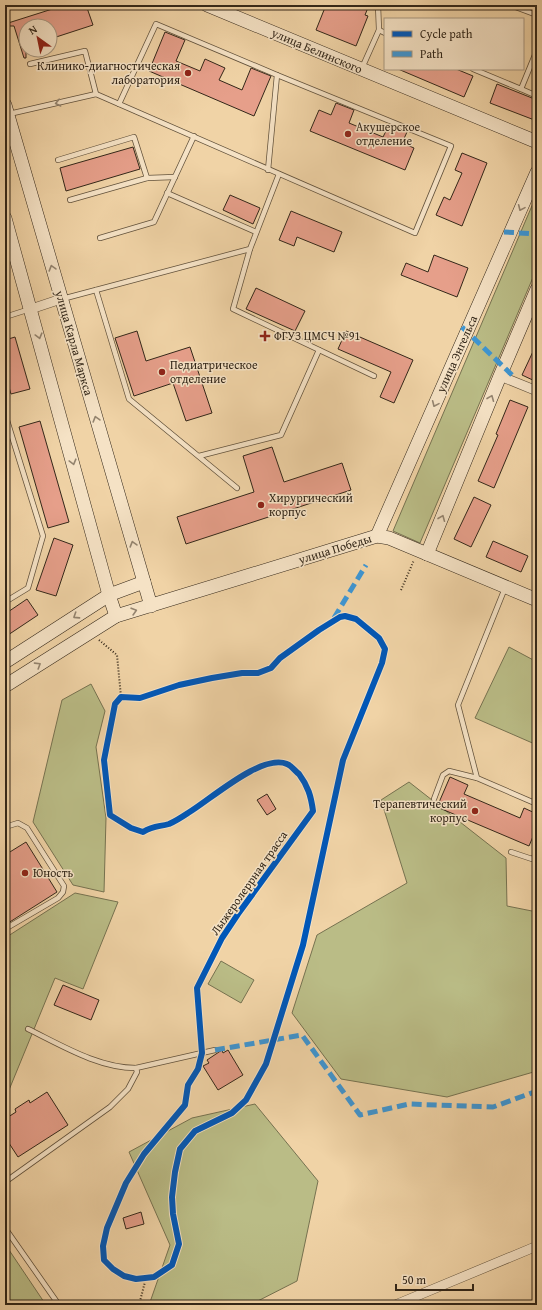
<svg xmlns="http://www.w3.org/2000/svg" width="542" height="1310" viewBox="0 0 542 1310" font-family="'Gentium Book Plus',serif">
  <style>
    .green { fill: #babc86; stroke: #767250 }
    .building { fill: #e69f8a; stroke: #332719 }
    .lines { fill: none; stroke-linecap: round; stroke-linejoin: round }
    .lane-casing { stroke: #62523c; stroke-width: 6 }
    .street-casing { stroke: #62523c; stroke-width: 10 }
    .secondary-casing { stroke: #332719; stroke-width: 14 }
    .path { stroke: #332719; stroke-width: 2; stroke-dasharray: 1 2; stroke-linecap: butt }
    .lane { stroke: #f5e2c5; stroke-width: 4.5 }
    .street { stroke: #f5e2c5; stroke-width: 9 }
    .secondary { stroke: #f5e2c5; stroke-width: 13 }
    .quiet { stroke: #3d96d4; stroke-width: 5; stroke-dasharray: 10 5; stroke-linecap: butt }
    .cycleway-casing { stroke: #f5e2c5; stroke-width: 8 }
    .cycleway { stroke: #0057b8; stroke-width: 6 }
    .oneway { stroke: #94846f }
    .poi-dot { fill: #8f2418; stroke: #f5e2c5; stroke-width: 1.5 }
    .labels { text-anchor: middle; stroke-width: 3; stroke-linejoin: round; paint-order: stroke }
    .street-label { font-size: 12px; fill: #332719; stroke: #f5e2c5 }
    .poi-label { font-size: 12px; fill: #332719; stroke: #f5e2c5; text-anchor: start }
  </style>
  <rect width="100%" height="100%" fill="#f0d3a6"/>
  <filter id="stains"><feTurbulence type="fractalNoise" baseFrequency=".005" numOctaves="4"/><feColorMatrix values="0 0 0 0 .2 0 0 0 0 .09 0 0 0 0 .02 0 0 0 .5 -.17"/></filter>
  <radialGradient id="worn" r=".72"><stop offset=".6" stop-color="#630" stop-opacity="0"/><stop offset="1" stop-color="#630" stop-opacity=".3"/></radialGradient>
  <g class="green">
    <polygon points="537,194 537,268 420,543 393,531"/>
    <polygon points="509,647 537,662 537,745 475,718"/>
    <polygon points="91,684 105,711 96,747 106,818 104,892 73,885 33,822 62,700"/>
    <polygon points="409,782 506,858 507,906 537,912 537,1071 447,1097 341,1079 292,1013 317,935 407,883 381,800"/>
    <polygon points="75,893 118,902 83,989 55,978 9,1090 5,1092 5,938"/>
    <polygon points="221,961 254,980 241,1003 208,984"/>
    <polygon points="255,1104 318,1181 297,1281 250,1305 149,1305 170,1245 129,1152 192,1118"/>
    <polygon points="5,1244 46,1305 5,1305"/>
  </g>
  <g class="building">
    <polygon points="65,5 86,5 93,25 50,39 50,26 26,26 26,58 24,58 14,26 5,26 5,24"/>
    <polygon points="326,5 369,5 365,15 368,16 356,46 316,30"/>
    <polygon points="165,32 185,40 176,61 200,71 205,59 225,68 219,80 242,90 251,68 271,76 254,116 149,71"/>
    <polygon points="398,69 456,69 473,76 464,97"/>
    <polygon points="497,84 537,100 537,121 490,103"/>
    <polygon points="336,103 354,110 349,123 383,137 389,125 407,132 402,143 414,148 405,170 310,131 319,110 331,115"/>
    <polygon points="133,147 140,169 66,191 60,168"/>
    <polygon points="462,153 487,163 462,226 436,215 444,197 450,200 462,173 455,170"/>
    <polygon points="230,195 260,208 253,224 223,210"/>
    <polygon points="291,211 342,232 334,252 297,237 294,246 279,240"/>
    <polygon points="434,255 468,268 457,297 401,275 406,263 428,272"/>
    <polygon points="256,288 305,311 295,331 246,309"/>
    <polygon points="137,331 146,361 190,347 212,413 186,421 173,383 134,396 115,338"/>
    <polygon points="346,331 413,360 394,403 380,397 391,372 338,349"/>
    <polygon points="15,337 30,389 11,394 5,374 5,340"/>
    <polygon points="537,343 537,382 522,375"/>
    <polygon points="510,400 528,407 494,488 478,481 498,435 496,434"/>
    <polygon points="40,421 69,522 48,528 19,427"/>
    <polygon points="272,447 284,482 342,463 351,490 186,544 177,517 254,492 243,456"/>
    <polygon points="474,497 491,505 471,547 454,539"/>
    <polygon points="54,538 73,545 56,596 36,590"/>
    <polygon points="493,541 528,556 521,572 486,557"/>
    <polygon points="27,599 38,615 5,637 5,614"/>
    <polygon points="450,777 468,785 464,794 520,818 524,808 537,814 537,827 529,846 437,807"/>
    <polygon points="267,794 276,809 267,815 257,800"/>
    <polygon points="26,842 57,892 5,925 5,855"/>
    <polygon points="63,985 99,1000 91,1020 54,1005"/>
    <polygon points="222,1050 223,1053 228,1050 243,1075 218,1090 203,1066 209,1063 207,1060"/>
    <polygon points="47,1092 68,1125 18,1157 5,1137 5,1119 16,1112 15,1109 29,1100 30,1103"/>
    <polygon points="141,1212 144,1224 126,1229 123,1218"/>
  </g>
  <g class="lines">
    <g class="lane-casing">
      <g id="lane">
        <polyline points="510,5 537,15"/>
        <polyline points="379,30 385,33"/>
        <polyline points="30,64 85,51 96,94"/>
        <polyline points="362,68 379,30 378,5"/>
        <polyline points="473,69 521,89 537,50"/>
        <polyline points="521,89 537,96"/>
        <polyline points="119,104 156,24 277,75 268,170"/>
        <polyline points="9,114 96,94 415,233 451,146 277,75"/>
        <polyline points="58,160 134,137 147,178 70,200"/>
        <polyline points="147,178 175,177"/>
        <polyline points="167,193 256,232"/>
        <polyline points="100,238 154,222 194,136"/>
        <polyline points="250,249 233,309 374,376"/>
        <polyline points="96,290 129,399 237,488"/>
        <polyline points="62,299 250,249 279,174"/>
        <polyline points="5,317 30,309"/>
        <polyline points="5,414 43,536 28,588 5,602"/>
        <polyline points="199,456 281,435 319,350"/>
        <polyline points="505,588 458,705 477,778 537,804"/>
        <polyline points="434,799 443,775 449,771 477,778"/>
        <polyline points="5,827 18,823 27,828 64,886 63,892 58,898 5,929"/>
        <polyline points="511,852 532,859 537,854"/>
        <path d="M28 1029C61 1045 98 1068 136 1068"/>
        <polyline points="5,1182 110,1107 128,1089 137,1072 136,1068 215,1050"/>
        <polyline points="5,1228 59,1305"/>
      </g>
    </g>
    <g class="street-casing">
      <g id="street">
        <polyline points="31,309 61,299"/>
        <polyline points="500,376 537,391"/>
        <polyline points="395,1305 537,1246"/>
      </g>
    </g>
    <g class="secondary-casing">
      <g id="secondary">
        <polyline points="207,5 537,142"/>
        <polyline points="5,105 151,606"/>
        <polyline points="5,218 109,595 116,616"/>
        <polyline points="377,536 537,172"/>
        <polyline points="427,554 500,376 537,289"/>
        <polyline points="5,662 109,595 144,582"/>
        <polyline points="5,686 116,616 377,536 389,538 537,600"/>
      </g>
    </g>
    <g class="path">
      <polyline points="401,590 414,560"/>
      <polyline points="99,640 117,655 121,697"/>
      <polyline points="139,1305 146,1278"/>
    </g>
    <use href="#lane" class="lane"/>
    <use href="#street" class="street"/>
    <use href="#secondary" class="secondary"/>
    <g class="quiet">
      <polyline points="504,232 537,234"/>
      <polyline points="462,327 512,375"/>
      <polyline points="334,618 366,565"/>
      <polyline points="215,1050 302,1035 360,1115 409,1104 493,1107 537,1091"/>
    </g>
    <g class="cycleway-casing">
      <path id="cycleway" d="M345 616 356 619 379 638 385 649 382 663 343 760 303 945 266 1064 246 1100 232 1113 195 1131 180 1149 175 1172 172 1197 173 1214 179 1244 172 1265 154 1277 136 1279 124 1276 113 1269 104 1260 103 1246 107 1228 126 1183 144 1154 185 1105 188 1085 198 1069 202 1053 197 988 222 938 238 914 313 811C311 796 308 786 299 774 295 771 292 766 287 764 262 753 210 800 188 813 182 817 176 821 169 824 159 827 154 825 143 832L131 828 110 815 104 760 115 704 121 697 140 698 179 685 212 678 242 673H258L271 668 280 658 319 630 340 617Z"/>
    </g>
    <use href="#cycleway" class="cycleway"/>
  </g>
  <defs><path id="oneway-chevron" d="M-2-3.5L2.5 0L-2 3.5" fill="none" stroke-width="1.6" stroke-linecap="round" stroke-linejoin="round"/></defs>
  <g class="oneway">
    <use href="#oneway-chevron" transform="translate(58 103) rotate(167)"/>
    <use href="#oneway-chevron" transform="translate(521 208) rotate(114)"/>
    <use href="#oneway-chevron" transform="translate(52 268) rotate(-106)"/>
    <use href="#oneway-chevron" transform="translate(39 336) rotate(75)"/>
    <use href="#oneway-chevron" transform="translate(491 398) rotate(-68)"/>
    <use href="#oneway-chevron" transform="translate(435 404) rotate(114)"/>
    <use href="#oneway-chevron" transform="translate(96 419) rotate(-106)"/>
    <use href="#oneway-chevron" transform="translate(73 462) rotate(75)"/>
    <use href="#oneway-chevron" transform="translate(442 518) rotate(-68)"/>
    <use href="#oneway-chevron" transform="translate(133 544) rotate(-106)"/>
    <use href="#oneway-chevron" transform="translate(134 611) rotate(-16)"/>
    <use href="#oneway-chevron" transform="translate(76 616) rotate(147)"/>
    <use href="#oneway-chevron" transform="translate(38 665) rotate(-32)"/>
  </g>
  <g class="poi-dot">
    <circle cx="188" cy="73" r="4"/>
    <circle cx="348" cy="134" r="4"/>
    <path d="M263 330h4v4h4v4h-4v4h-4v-4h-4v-4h4z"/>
    <circle cx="162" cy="372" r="4"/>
    <circle cx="261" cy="505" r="4"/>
    <circle cx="475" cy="811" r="4"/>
    <circle cx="25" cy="873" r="4"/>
  </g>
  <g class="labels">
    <g class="street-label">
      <text transform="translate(317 51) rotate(23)" y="4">улица Белинского</text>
      <text transform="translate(74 343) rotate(74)" y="4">улица Карла Маркса</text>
      <text transform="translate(457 354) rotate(-66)" y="4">улица Энгельса</text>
      <text transform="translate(335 549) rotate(-17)" y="4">улица Победы</text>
      <text transform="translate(249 883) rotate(-55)" y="4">Лыжеролеррная трасса</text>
    </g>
    <g class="poi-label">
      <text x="180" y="70" text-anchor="end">Клинико-диагностическая<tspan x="180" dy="14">лаборатория</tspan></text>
      <text x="356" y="131">Акушерское<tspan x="356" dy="14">отделение</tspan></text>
      <text x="274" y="340">ФГУЗ ЦМСЧ №91</text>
      <text x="170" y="369">Педиатрическое<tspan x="170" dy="14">отделение</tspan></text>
      <text x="269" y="502">Хирургический<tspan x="269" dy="14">корпус</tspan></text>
      <text x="467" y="808" text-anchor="end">Терапевтический<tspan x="467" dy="14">корпус</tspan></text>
      <text x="33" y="877">Юность</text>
    </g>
  </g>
  <rect width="542" height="1310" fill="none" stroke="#f0d3a6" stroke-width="20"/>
  <rect x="6" y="6" width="530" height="1298" fill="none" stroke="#332719" stroke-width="2"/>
  <rect x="10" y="10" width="522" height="1290" fill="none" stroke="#332719"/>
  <rect x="384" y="18" width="140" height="52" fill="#f5e2c5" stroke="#a79780"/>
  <rect x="392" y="31" width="20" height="6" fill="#0057b8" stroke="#a79780"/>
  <text x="420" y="38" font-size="12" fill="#332719">Cycle path</text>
  <rect x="392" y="51" width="20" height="6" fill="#3d96d4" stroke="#a79780"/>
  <text x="420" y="58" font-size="12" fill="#332719">Path</text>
  <g transform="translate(38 38) rotate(327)"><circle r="19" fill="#f5e2c5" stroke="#a79780"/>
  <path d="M0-3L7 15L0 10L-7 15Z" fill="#8f2418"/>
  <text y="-6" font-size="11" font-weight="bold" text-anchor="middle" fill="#332719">N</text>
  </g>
  <path d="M396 1284v6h77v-6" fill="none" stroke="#332719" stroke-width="2"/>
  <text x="402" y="1284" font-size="12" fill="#332719" stroke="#f5e2c5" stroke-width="3" paint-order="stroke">50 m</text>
  <rect width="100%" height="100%" filter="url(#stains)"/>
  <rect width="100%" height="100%" fill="url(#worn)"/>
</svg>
